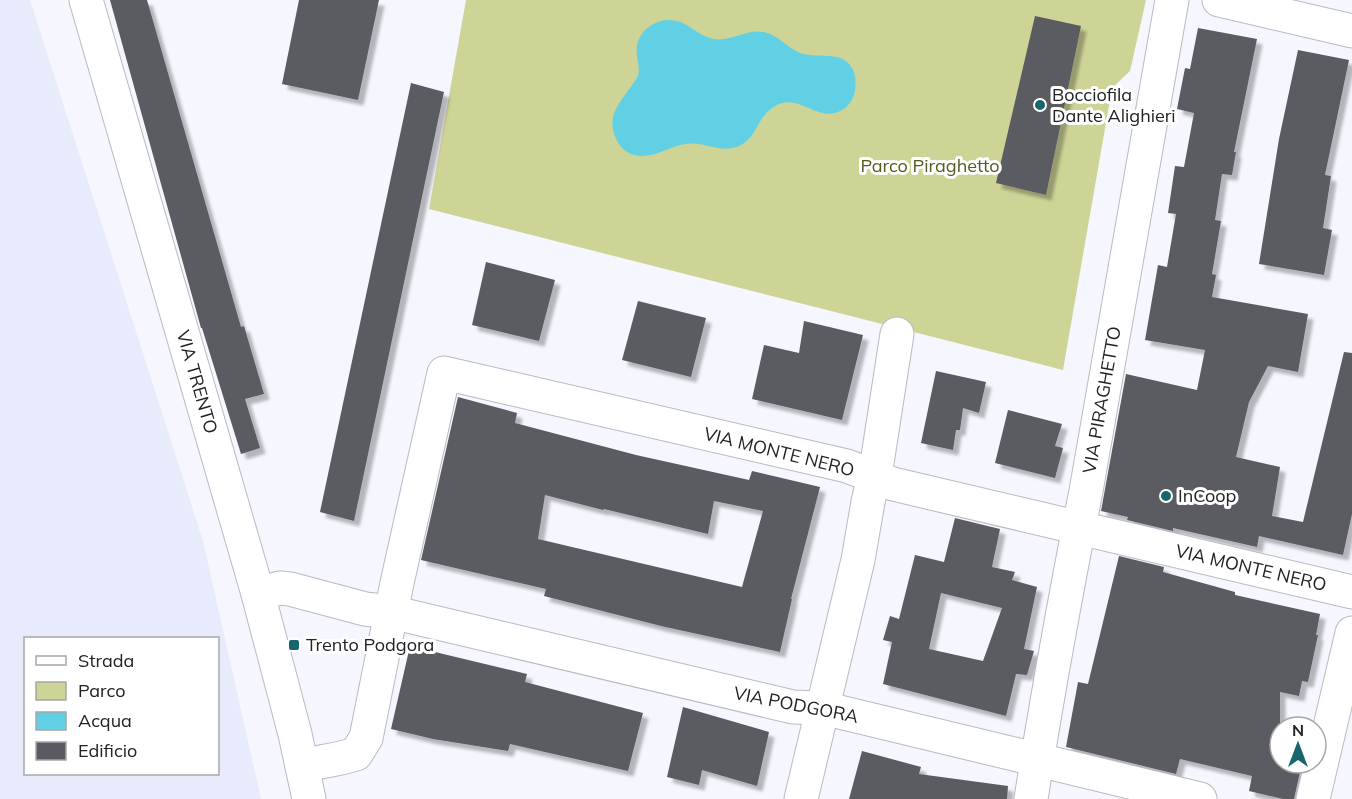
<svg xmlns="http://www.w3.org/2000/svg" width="1352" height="799" viewBox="0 0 1352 799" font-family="Mulish,sans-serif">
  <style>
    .built { fill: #e8ebfb; fill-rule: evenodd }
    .green { fill: #ced396 }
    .water { fill: #61d0e4 }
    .building { fill: #5a5b62; fill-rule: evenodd; filter: url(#shadow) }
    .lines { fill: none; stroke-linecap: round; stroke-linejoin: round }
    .minor-casing { stroke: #b8bac3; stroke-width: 35 }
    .minor { stroke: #fff; stroke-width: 33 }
    .poi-dot { fill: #18656d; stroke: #fff; stroke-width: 2 }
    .labels { text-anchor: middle; stroke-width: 6; stroke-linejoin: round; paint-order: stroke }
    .poi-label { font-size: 18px; fill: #212225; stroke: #fff; text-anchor: start }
    .park-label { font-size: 18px; fill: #575a1f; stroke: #fff }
    .street-label { font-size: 18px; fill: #212225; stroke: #fff }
  </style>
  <defs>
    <filter id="shadow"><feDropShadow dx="5.5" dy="5.5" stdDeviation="1.5" flood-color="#0004"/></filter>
  </defs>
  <rect width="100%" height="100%" fill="#f5f6fe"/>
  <path class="built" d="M0 0H30L203 541 261 799H0ZM26 638H218V774H26Z"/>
  <polygon class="green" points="466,0 1146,0 1130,71 1112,88 1063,370 429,209"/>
  <path class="water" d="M664 20C668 20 673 20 677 21 690 24 700 37 714 39 733 42 748 27 767 33 778 36 787 47 798 52 815 60 842 49 852 68 856 75 856 81 855 90 854 98 849 107 840 111 819 122 800 95 779 104 756 114 759 137 739 146 720 154 704 141 686 144 670 146 658 156 642 156 633 156 624 152 619 144 601 115 624 100 638 76 640 68 638 64 637 56 635 36 646 25 664 20Z"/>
  <g class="building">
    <polygon points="110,0 147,0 241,327 244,326 264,394 245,399 260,448 241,454 202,328 201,328"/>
    <polygon points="299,0 379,0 358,100 282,84"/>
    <polygon points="1035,16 1081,26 1046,195 996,183"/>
    <polygon points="1198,28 1257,39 1234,152 1236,152 1232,175 1222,174 1215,220 1221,221 1212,274 1216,275 1212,297 1308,314 1298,372 1268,366 1249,402 1236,457 1280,467 1272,516 1303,522 1344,352 1352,353 1352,514 1343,555 1259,536 1257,547 1173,528 1173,531 1127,520 1128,517 1101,511 1126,374 1197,390 1205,350 1145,340 1158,265 1167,267 1176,214 1168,213 1175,166 1184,167 1194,113 1177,109 1185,68 1190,69"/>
    <polygon points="1298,50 1349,60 1325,175 1331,176 1323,228 1332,230 1324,275 1259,264 1279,139"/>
    <polygon points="411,83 444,92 354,521 320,512"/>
    <polygon points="486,262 555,280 539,341 472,325"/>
    <polygon points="638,301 706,318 691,377 622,360"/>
    <polygon points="804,321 863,335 842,420 752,399 764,345 799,353"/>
    <polygon points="936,371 986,382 979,413 963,408 960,430 956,430 953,450 921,443"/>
    <path d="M458 397 517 413 515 423 636 455 749 480 752 471 820 487 791 599H792L780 652 661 626 544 596 546 589 421 560ZM545 495 603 510 604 509 708 534 714 501 763 511 742 587 538 539Z"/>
    <polygon points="1008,410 1062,424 1055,446 1063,448 1055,478 995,463"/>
    <path d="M955 518 1000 529 992 567 1015 572 1012 580 1037 587 1024 649 1034 651 1027 675 1016 674 1006 716 883 684 892 642 883 640 890 616 899 619 915 555 944 562ZM941 593 1002 608 983 661 929 649Z"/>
    <polygon points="1119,556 1164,567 1163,572 1235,592 1235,595 1320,614 1316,635 1318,635 1308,682 1302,681 1299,696 1280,692 1280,763 1302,763 1294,799 1283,799 1249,791 1252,776 1180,759 1176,774 1066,747 1078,682 1088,684"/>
    <polygon points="410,646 527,674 525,682 643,713 628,771 510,744 508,751 433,739 391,729"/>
    <polygon points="683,707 769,732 757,786 702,770 699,785 667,777"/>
    <polygon points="862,751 921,767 919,774 1008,786 1007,799 849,799"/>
  </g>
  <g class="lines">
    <g class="minor-casing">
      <g id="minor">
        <polyline points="86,0 258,594 295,734 309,799"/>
        <polyline points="1219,0 1352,31"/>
        <polyline points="258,594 280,588 290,589 365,609 391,612 793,707 823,708 1200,799"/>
        <path d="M302 766C320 761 338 760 356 754L366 738 397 583 444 373 847 466 893 484 1352 592"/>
        <polyline points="801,799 858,560 868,502 877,463 897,334"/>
        <path d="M1031 799C1047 696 1066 593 1086 491L1172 0"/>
        <polyline points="1313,799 1352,633"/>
      </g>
    </g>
    <use href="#minor" class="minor"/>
  </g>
  <g class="poi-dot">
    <circle cx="1040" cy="105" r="6"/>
    <circle cx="1166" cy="496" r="6"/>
    <rect x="288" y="639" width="12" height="12" rx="3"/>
  </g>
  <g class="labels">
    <g class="poi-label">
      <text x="1052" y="101">Bocciofila<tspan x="1052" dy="21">Dante Alighieri</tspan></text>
      <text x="1178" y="502">InCoop</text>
      <text x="306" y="651">Trento Podgora</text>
    </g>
    <g class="park-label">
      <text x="930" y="172">Parco Piraghetto</text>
    </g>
    <g class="street-label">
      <text transform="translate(197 382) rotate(74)" y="6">VIA TRENTO</text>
      <text transform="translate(1102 400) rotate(-80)" y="6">VIA PIRAGHETTO</text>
      <text transform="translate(779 452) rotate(14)" y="6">VIA MONTE NERO</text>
      <text transform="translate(1251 568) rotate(13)" y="6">VIA MONTE NERO</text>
      <text transform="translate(796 705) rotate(11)" y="6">VIA PODGORA</text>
    </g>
  </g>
  <rect x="24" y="637" width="195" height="138" fill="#ffffff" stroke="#a6a7a8" stroke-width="1.5"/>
  <rect x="36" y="656" width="30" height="9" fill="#ffffff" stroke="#a6a7a8" stroke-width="1.5"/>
  <text x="78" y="667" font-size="18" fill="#212225">Strada</text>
  <rect x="36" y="682" width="30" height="18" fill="#ced396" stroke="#a6a7a8" stroke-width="1.5"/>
  <text x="78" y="697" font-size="18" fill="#212225">Parco</text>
  <rect x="36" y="712" width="30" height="18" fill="#61d0e4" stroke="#a6a7a8" stroke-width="1.5"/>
  <text x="78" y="727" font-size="18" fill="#212225">Acqua</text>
  <rect x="36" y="742" width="30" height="18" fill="#5a5b62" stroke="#a6a7a8" stroke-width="1.5"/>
  <text x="78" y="757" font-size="18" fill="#212225">Edificio</text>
  <g transform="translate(1298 745)"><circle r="28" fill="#ffffff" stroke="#a6a7a8" stroke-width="1.5"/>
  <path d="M0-4.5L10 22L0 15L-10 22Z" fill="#18656d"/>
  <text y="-9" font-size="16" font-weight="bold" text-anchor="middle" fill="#212225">N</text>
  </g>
</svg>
